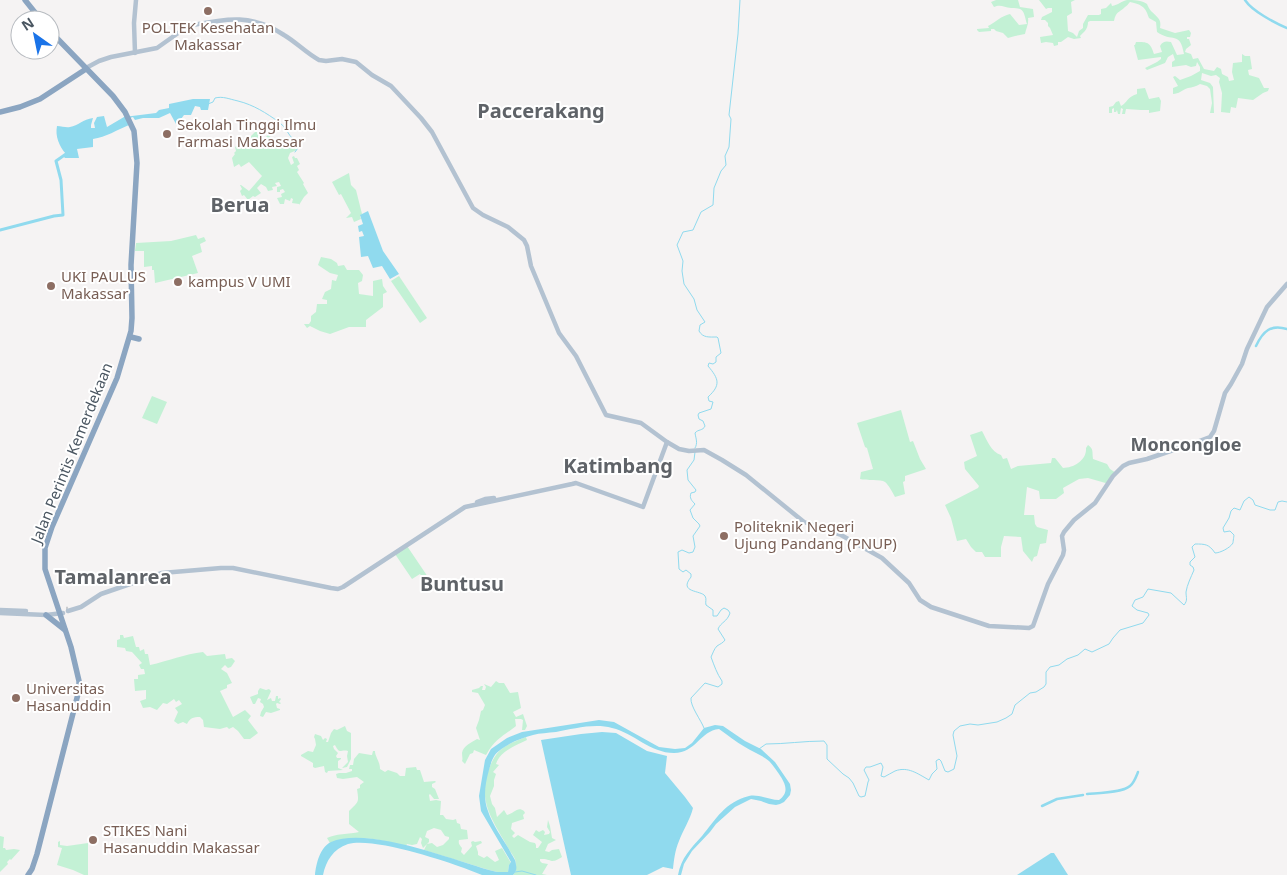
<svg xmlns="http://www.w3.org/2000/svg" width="1287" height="875" viewBox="0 0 1287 875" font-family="'Noto Sans',sans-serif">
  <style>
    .green { fill: #c3f1d5 }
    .water { fill: #90daee }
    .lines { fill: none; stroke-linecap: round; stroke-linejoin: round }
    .stream { stroke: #90daee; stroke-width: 1 }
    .canal { stroke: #90daee; stroke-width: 2.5 }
    .river { stroke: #90daee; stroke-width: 3 }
    .major-tunnel { stroke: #caccce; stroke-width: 4.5; stroke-dasharray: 4.5 2; stroke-linecap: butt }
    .major { stroke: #b3c2d1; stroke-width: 4.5 }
    .highway { stroke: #8ba5c1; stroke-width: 5.5 }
    .education-dot { fill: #8d6e63; stroke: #fff; stroke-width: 2 }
    .labels { text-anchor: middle; stroke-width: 4; stroke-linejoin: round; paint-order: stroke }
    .education-label { font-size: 15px; fill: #785e54; stroke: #fff; text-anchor: start }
    .street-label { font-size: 15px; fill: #4a5661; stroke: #fff }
    .quarter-label { font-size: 18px; font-weight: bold; fill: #5f6368; stroke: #fff }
    .district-label { font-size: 20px; font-weight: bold; fill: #5f6368; stroke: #fff }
  </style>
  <rect width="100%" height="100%" fill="#f5f3f3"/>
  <g class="green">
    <path d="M996 0H1018L1020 7 1033 9 1034 17 1028 18C1029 24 1026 28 1025 34L1015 36 1008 38 1003 33 996 31 994 29H991V31L979 32 977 30V29L989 28 988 26C996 22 1001 16 1010 14L1019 25 1027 24C1025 19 1025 11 1020 9 1017 8 1013 8 1011 8 1004 7 1000 4 994 7L991 2Z"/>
    <path d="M1039 0H1075L1071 2 1072 13 1067 16 1068 31 1073 33 1077 37 1079 31 1083 28V24L1088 15H1099L1101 14V9L1106 8 1111 3 1112 6C1118 5 1122 1 1127 0 1133 0 1142 0 1147 4 1148 6 1149 9 1151 11 1157 17 1162 19 1160 28L1175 33 1189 30 1191 33 1190 37H1187V39H1189L1191 45 1186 49 1185 52 1191 54 1193 59 1198 58 1204 69 1214 71 1217 67 1221 69 1222 74 1228 77 1229 81 1234 80 1232 72 1233 63 1242 62V54L1245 56H1250L1252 69 1248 70 1249 75 1259 78 1264 88H1269L1268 91 1263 93 1253 100 1238 98 1236 108 1231 107 1230 113 1221 112 1222 93 1219 82 1220 78 1216 75 1211 76 1202 73 1201 80 1210 83 1213 87 1214 113H1210L1212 103 1210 89 1207 86 1200 84C1195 87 1193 87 1188 88 1182 90 1179 94 1173 94V88L1178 86 1173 77 1175 76 1180 80 1191 76 1200 71V67L1197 62 1196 66 1191 67 1186 65 1172 67V62L1175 60 1173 54 1168 57 1165 63 1147 70 1145 68 1157 62 1161 59V57L1138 60 1134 45H1135L1136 42C1148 42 1150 42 1154 54L1162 52 1160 46C1163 41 1166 41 1171 42L1177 55 1184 54C1180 30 1172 43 1157 32L1156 22 1149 18C1145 6 1142 5 1130 2 1128 4 1127 6 1125 7 1119 13 1116 11 1114 21H1090L1088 22C1088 29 1084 32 1080 36L1081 38 1074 39 1068 37 1061 42H1058V45L1054 46 1053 43 1046 42 1041 43 1040 37 1053 35 1050 28 1048 26V23L1045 20H1041L1042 17 1052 12V8H1048L1046 9Z"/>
    <path d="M1145 88 1149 99 1159 97 1161 101 1160 111 1149 113V110H1141L1126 109 1125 114H1122L1123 109 1121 108 1120 114H1118L1117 110 1116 112H1114V108L1112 109V113H1109V107L1113 106 1116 102 1119 101 1121 106C1127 103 1127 97 1137 94V89Z"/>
    <polygon points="256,131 264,139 268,135 285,149 294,144 297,150 290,153 288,158 291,165 294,163 292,157 294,156 295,158 297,158 300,164 297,166 299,170 297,172 304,183 303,184 308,193 304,197 299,205 299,204 292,203 293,199 291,198 290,201 285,199 284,204 280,204 277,198 282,197 281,194 285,192 283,189 280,190 280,192 277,192 277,187 281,186 279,182 275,183 277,186 272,187 273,190 268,191 266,187 261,184 257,188 261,193 255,197 253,196 248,200 244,195 242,196 240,191 242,189 240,185 241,185 249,191 262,176 249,162 241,167 239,164 234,167 232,158 235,154 234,153 236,151 235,147 239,144 240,148 246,145 248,146 251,143 249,138"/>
    <polygon points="349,173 351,185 356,190 362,214 360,216 361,219 354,222 352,217 346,218 351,213 341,194 339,195 332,182"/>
    <polygon points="196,235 198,239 204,237 206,241 200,244 202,252 192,256 198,273 155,283 154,270 152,270 152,266 144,267 144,251 135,251 136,243 171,241"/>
    <polygon points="321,257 331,259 337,263 338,266 344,265 347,270 359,270 363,275 362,281 358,283 359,294 373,296 373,281 382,279 383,286 387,292 383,294 383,307 366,320 366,327 349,327 330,334 320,331 310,326 307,328 304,324 309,324 311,321 311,316 316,312 317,304 327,304 327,300 322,299 325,292 331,289 332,280 336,281 338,275 330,273 318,265"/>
    <polygon points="399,276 427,318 420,323 391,281"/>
    <polygon points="152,396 167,402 157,424 142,418"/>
    <path d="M901 410 910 442 913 441 920 459 926 469 905 476V481L903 482 905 494 895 497C893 493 888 484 885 482 881 479 866 481 860 479L861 472 873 469 867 448 865 447 857 423Z"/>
    <path d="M982 431C987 440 991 452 1001 455L1003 459 1007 458 1011 469 1018 466 1051 463 1052 458H1055L1063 468C1074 468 1087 460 1086 448L1088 445C1094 449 1092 452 1093 459L1107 464 1110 469 1116 473 1109 484 1088 478 1079 479 1063 488 1064 493 1056 499H1040L1039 491 1027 487 1024 515H1034L1035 524 1037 527 1048 530 1046 543 1040 544 1037 556 1034 557 1032 562 1023 551 1021 537 1004 536 1001 547V557H985L982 552H976L971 547 966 539 957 541 951 518 945 505 978 488 979 486 965 469 964 462 977 456 970 435Z"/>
    <polygon points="407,546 430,580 426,583 420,574 412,579 395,554"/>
    <path d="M120 635H123L124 638 133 636 136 647H139L140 651 144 649 145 654H148L150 665C168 661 185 654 203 652L207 656 225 654 226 659 232 658 235 661 231 667 228 668 225 665 221 669 227 673 232 683 227 685V688L220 691 233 717 245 710 251 716 248 720 258 733 250 739H244L238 731 233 727 229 729 227 727 220 729 204 727 203 720 200 717C193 717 190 718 187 724L183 722 178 724 174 721 178 712 175 708 182 704 179 700 176 702 174 699 167 704 163 703 157 710 150 707 143 708 140 701 146 699V690L135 691 134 679H138V675L145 674 144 669H141L139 665 142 663 132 652 126 651 125 648 117 647V640L120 639Z"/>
    <path d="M496 681 499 683H504L510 693 518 692 521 708 513 712 516 717 523 714 527 726 525 730H522L523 720 521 719H515L516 726C502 737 496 738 486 755L474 750 473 753 470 754 465 764 462 761C463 759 462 756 462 753 463 746 472 742 477 739L480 740 476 728 479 720 481 711 483 710 485 705 478 693 472 692V690L479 688 481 686H483L482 690H485L486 687 484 684 491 687Z"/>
    <polygon points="260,688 266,690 269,689 271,691 267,700 271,698 272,701 275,701 276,696 278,696 278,699 280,698 281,699 279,702 281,703 280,704 277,703 276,704 277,708 280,709 280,710 271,713 266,712 263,717 260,716 261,712 264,707 263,704 260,702 261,699 258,698 255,704 253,704 250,697 258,694 258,691"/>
    <path d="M345 726 347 731 351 733V759L347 767 342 768 348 762 347 756 348 751C340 749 340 755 335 745L333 746 334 749 338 753 336 756 337 758H341V759L338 761V768L343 770 328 771 327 773 325 772 324 766 315 768 313 767V763L301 756V755L308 751 313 752 316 745 315 739 314 737 315 734 321 736 323 740 325 738 327 739 326 742H328L331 733 334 729 337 730Z"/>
    <path d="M526 737 527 740C515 746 500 751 496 764L499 765 493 772 496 774 494 780V786L490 796 492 804 495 808 497 817 504 810 507 815C514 814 517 806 524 811L525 813 523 815 524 819 512 823 511 829 515 833 512 836 514 838 518 835 530 842 535 843 536 845V848H538L542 842 533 835 536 830 539 832 543 830 545 832 544 835 549 834 550 832 547 827 548 820 550 826 552 838 556 840 548 844 545 851 549 852 552 850 559 849 562 857C550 865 552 858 540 859V861L542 863 548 864 542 874 547 875H513L516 871C516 867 516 863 515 859 513 855 509 850 507 846 494 822 479 804 487 775 495 749 503 746 526 737Z"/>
    <path d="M373 751H375C375 757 380 761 380 769L385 772 388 770 397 773 400 776H405L406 768 416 767 417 770H420L424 782 435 781 436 782 432 784V787L435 789 439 799H434L430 794 429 795 430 801 436 800 441 801 440 815H443L446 819 453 820 456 819 457 823 460 824 461 829 467 830 468 839 459 840C458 844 460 845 462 848L461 852 464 855 472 846 471 842 473 841 475 842 481 841 482 843 476 846 478 852V855L484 858 487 856 495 862 499 860 495 851 502 848 511 863 509 865 508 872H497L489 870 424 850 427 844 432 843 437 847 443 845 449 839V837L445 836 441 830 434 828 427 831 425 837 429 839V842L423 848 421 843 422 839 420 837 417 844 412 845 407 844 406 846C377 839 359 834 330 843L327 838C334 834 350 834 359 832L349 824V811C359 801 359 803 357 789L360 788V785L364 782 357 777 343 779 337 778 336 774 339 773H346L352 771V769H349L350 765H353L354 759 359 753 371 755H372Z"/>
    <polygon points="0,836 4,837 3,848 5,848 6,850 14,849 20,850 11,860 10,859 7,862 8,864 0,872"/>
    <polygon points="60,841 60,845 67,846 88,843 88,875 84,875 73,870 57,865 62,848 58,847 58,842"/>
  </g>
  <g class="water">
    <path d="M193 99H210L208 110H201L200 107 195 106 191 115H184L181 119V121L177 124H176L170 113 159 118H143L135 120 133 117 130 118 129 125C117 130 106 137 93 139V147L77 149 79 158H65L63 156 66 154C59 146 55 136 57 126 62 126 66 128 70 127 78 126 83 119 93 118L91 125V128H95L94 123 97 117 104 116 107 127 124 117 156 113 159 110 169 108V104Z"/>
    <polygon points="368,211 383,251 399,274 390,279 382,266 373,268 368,256 361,257 359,237 364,236 362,231 359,232 358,226 363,224 360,215"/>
    <path d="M599 720 614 722 659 747 675 749 685 748 692 743 704 728 715 725 723 726 745 741 761 749 775 762 790 784 791 790 790 795 784 802 780 804 776 805 769 804 761 801 751 799 735 807 716 824 710 832 692 851 684 864 681 875H678C681 858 691 848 702 836 716 819 725 802 749 796 759 794 769 800 779 800 790 792 785 783 779 774 776 770 773 765 769 761 762 755 753 752 745 747 736 742 728 735 719 729 700 731 696 753 674 753 650 753 634 733 612 728 594 723 573 729 556 732 548 733 540 733 533 735 522 738 508 743 499 751 493 755 491 763 489 770 485 784 483 798 488 811 492 824 503 839 510 851 512 856 516 859 516 865 517 869 516 872 513 875 504 875 492 875 482 875 476 873 470 870 464 868 440 859 372 837 348 844 333 849 326 861 323 875H315C316 864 320 847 331 842 367 826 451 859 489 870L497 872H508L509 865 511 862 481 811 479 796 485 760 491 749 507 738 522 732Z"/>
    <path d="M602 732 616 733 647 751 667 756 665 773 685 797 693 808C690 820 683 830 679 841 675 850 674 860 673 869L663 867 647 875H571L541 740 581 734Z"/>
    <polygon points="1051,853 1054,853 1068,875 1017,875"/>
  </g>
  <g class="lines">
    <g class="stream">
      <path d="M208 104 213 102 215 98C223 96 229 99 238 101 254 105 266 113 279 122 286 127 288 135 294 140 296 141 299 142 301 144L295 152"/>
      <path d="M695 448C698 443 696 439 695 433 698 429 703 431 705 426L703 421 699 419 698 415 699 413 711 409 713 402 709 401 708 397C721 385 719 379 708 366L709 363 713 364 716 362V357L721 353 718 338 717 337C709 337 703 338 699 331L700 325 705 322 697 310 694 299 684 284 682 271 683 261 677 245 683 232 693 230 701 212 713 205 714 188 721 171 726 165 725 156 729 147 731 119 729 115 738 34 740 0"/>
      <path d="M695 452 694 460 687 470 688 480 696 490 695 492 691 493C689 498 692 501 695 504L690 510 693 518 699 524 700 526 693 536 695 547 693 552 689 553 682 550 678 552 679 569 683 572 686 570 691 574V577C678 593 701 590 705 596 707 599 705 602 706 605L713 610V616H717L721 610 724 608 728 610 730 613C727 622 721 622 718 629L725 640C723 643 720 644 717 646 714 649 713 653 711 657 714 665 717 674 722 681V684L718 687 705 683 691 698C690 706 701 720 704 728"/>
      <path d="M759 749 766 744C785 744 804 741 824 741L827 745V759L843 774 849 778 853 783 859 796 861 797 865 796 868 782 869 780 864 770 866 767H870L881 763 883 767 881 776 884 777C888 775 891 773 895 771 908 766 918 774 929 780L932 774 937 769 936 761 939 759 941 761 945 771 948 772 954 769 957 756 953 735 954 731 960 726 970 724 978 725 997 722 1006 718 1012 714 1015 705 1030 693 1036 692 1044 687 1046 684V672L1050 667 1059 665 1067 659 1078 655 1085 649 1092 652 1109 644 1113 638 1120 630 1143 623 1149 615 1148 613 1137 610 1132 606 1135 600 1143 597 1148 589 1171 593 1184 605C1188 600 1186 598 1186 592 1187 585 1191 577 1194 570L1193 567 1190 565V562L1195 557 1192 547 1195 544C1205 544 1209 544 1215 553 1220 553 1230 548 1233 543 1233 542 1234 535 1234 535L1230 531 1224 532 1223 528 1229 518 1231 511 1234 508 1240 510 1244 501 1249 497 1253 500 1255 505 1270 510H1275L1278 502 1282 501 1287 502"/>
      <polyline points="515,872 522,871 536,875"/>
    </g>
    <g class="canal">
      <path d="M1245 0C1252 11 1275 23 1287 28"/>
      <path d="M1256 346C1263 331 1271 324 1287 329"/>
      <path d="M1087 794C1098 793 1122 793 1130 786 1134 783 1136 777 1138 772"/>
      <polyline points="1042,806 1057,799 1083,795"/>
    </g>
    <polyline class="river" points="0,230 54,216 63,215 61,180 56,161 66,154"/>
    <polyline class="major-tunnel" points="66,609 68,609"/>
    <g class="major">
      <polyline points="135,53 134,23 136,0"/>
      <path d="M86 68 99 61 111 57 157 48 188 26 193 25C228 18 252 14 284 35 296 42 306 53 319 60L326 61 342 59 356 62 372 75 391 86 421 118 432 132 473 208 483 215 508 227 524 240 527 246 531 266 559 333 576 356 606 415 641 423 667 442 679 449 689 451 704 450 722 460 746 475 804 522 841 535 882 558 909 583 920 600 931 607 989 626 1029 628 1033 626 1048 584 1063 555 1064 550 1062 536 1064 532 1074 520 1095 503 1113 476 1123 466 1129 463 1147 459 1194 443 1210 437 1214 431 1225 393 1231 384 1242 364 1247 349 1267 307 1287 284"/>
      <polyline points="477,502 485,499 494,498"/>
      <polyline points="0,610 26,611"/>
      <polyline points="68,611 81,607 101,594 162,573 221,568 233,568 331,588 338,589 343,587 465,507 572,484 576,483 643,507 667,442"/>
      <polyline points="0,613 46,615 63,613"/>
    </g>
    <g class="highway">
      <polyline points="25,0 41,20"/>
      <polyline points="0,112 20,107 40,99 86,69"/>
      <polyline points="131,337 139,339"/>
      <polyline points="46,615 65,630"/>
      <polyline points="28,875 32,869 37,854 79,690 79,681 71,647 45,569 45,548 52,527 117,378 131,331 132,318 131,265 137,163 134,131 125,112 113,96 50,31"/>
    </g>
  </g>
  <g class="education-dot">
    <circle cx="208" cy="11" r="5"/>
    <circle cx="167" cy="134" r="5"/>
    <circle cx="178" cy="282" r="5"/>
    <circle cx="51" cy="286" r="5"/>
    <circle cx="724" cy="536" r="5"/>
    <circle cx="16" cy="698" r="5"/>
    <circle cx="93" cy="840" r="5"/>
  </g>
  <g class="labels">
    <g class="education-label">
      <text x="208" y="33" text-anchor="middle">POLTEK Kesehatan<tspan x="208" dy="17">Makassar</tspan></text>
      <text x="177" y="130">Sekolah Tinggi Ilmu<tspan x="177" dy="17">Farmasi Makassar</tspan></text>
      <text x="61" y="282">UKI PAULUS<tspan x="61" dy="17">Makassar</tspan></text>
      <text x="188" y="287">kampus V UMI</text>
      <text x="734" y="532">Politeknik Negeri<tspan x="734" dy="17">Ujung Pandang (PNUP)</tspan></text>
      <text x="26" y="694">Universitas<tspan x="26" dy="17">Hasanuddin</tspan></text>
      <text x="103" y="836">STIKES Nani<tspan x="103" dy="17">Hasanuddin Makassar</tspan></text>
    </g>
    <g class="street-label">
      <text transform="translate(72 453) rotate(-68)" y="5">Jalan Perintis Kemerdekaan</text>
    </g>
    <g class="quarter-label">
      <text x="1186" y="451">Moncongloe</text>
    </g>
    <g class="district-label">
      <text x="541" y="118">Paccerakang</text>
      <text x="240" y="212">Berua</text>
      <text x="618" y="473">Katimbang</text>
      <text x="113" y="584">Tamalanrea</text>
      <text x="462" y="591">Buntusu</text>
    </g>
  </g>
  <g transform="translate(35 35) rotate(327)"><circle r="24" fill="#ffffff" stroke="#b7bbc0"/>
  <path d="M0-4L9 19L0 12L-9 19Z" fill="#1a73e8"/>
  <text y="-8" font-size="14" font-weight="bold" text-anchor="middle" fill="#4a5661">N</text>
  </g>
</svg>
